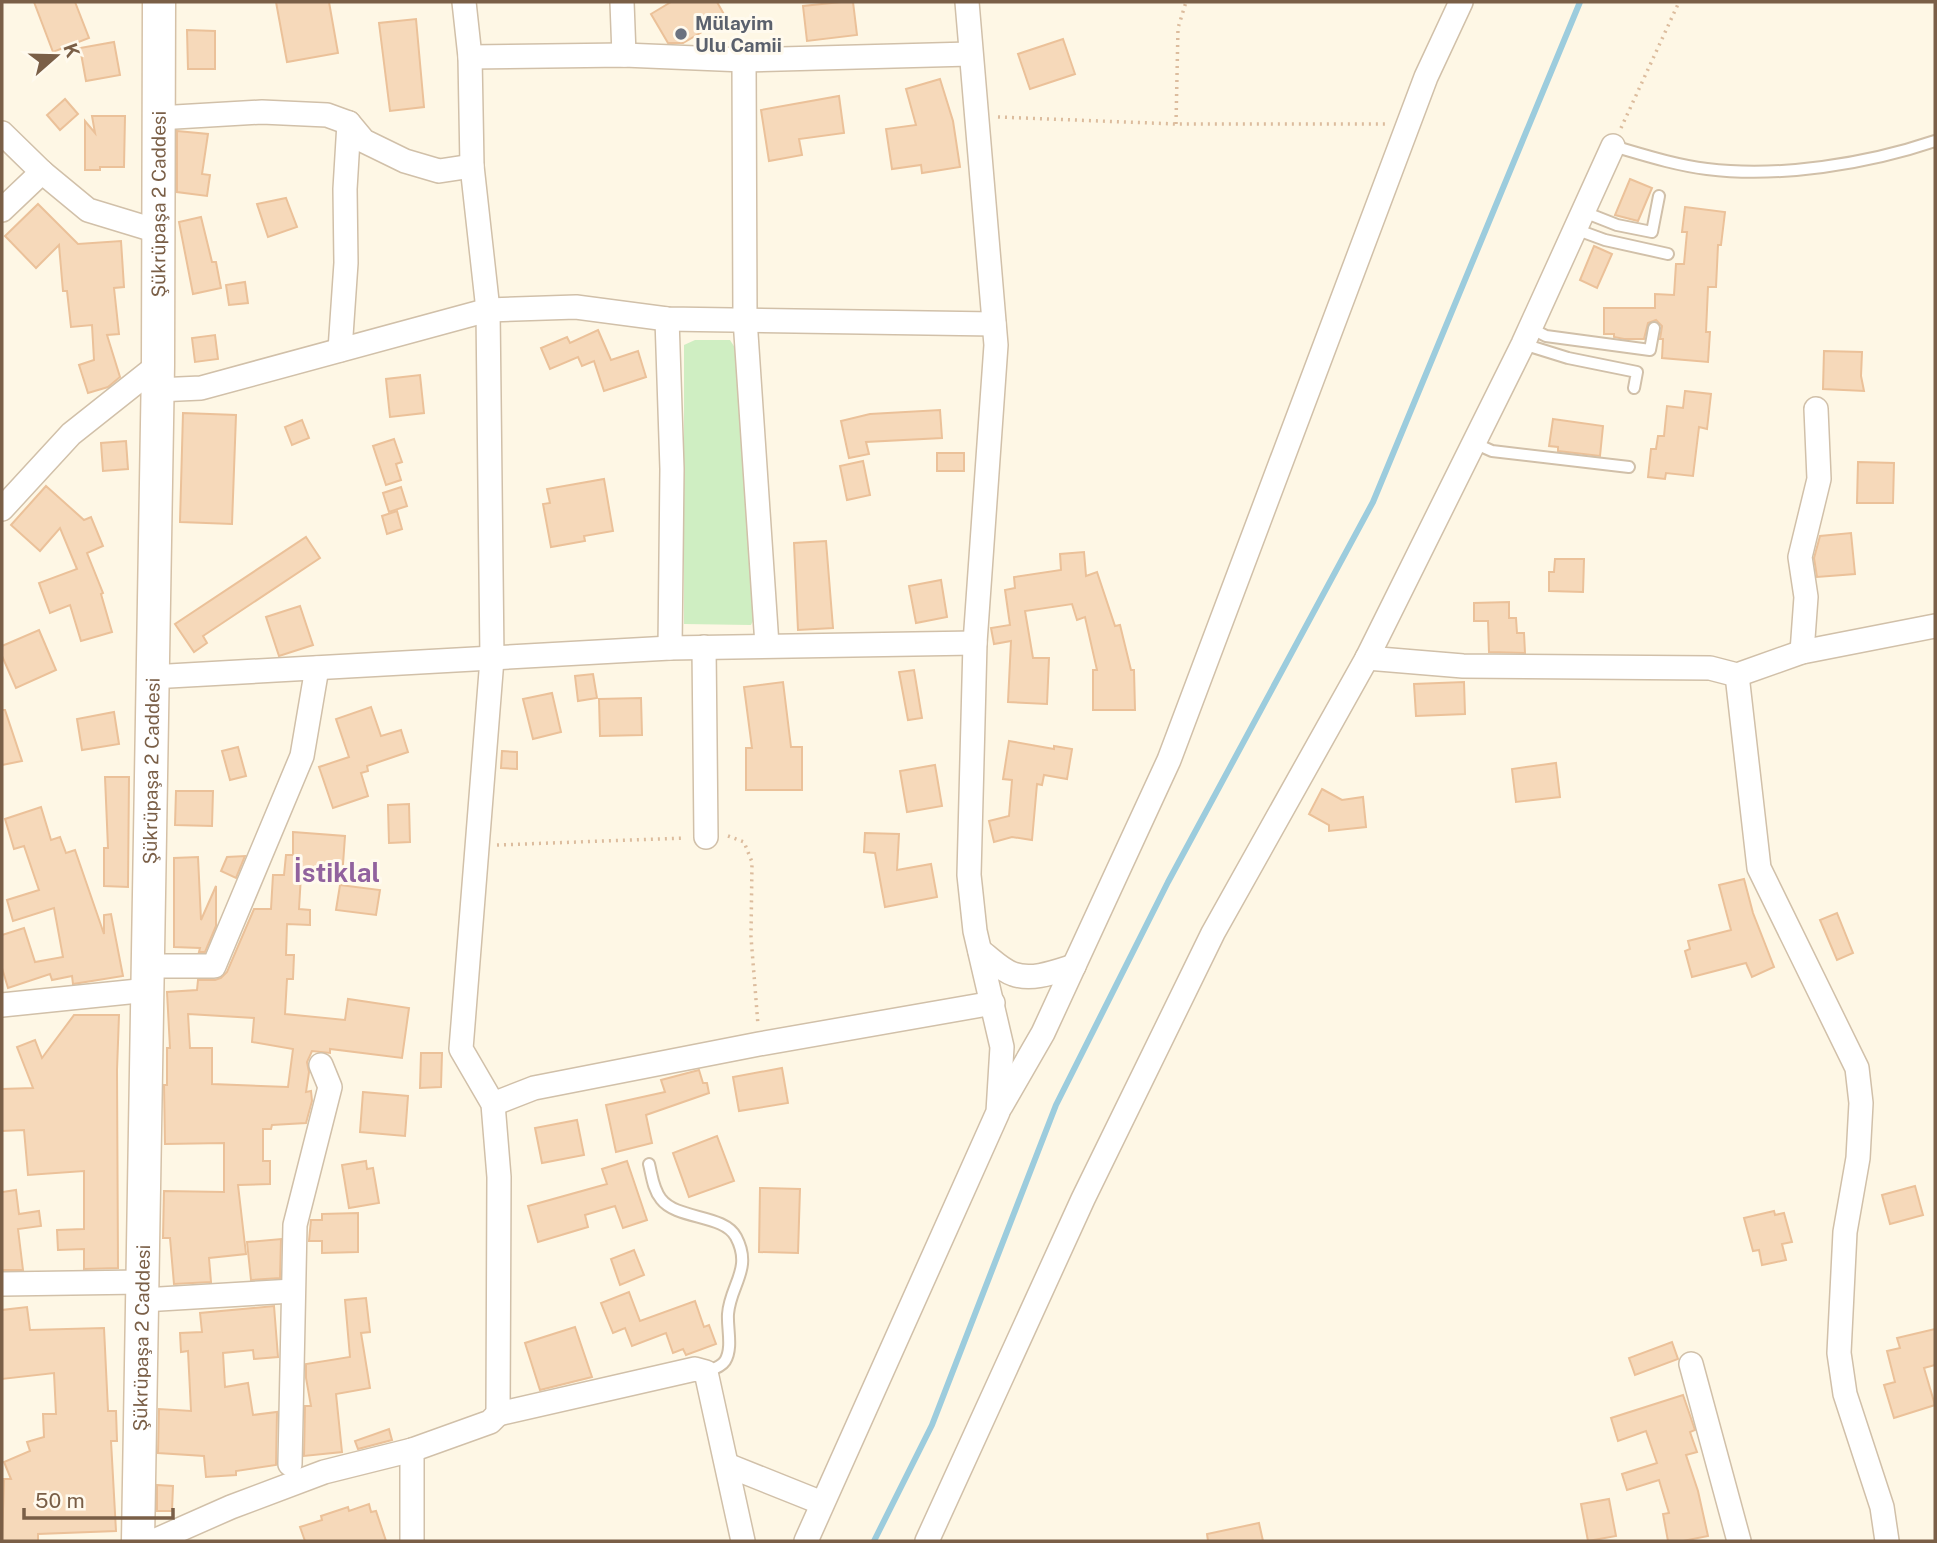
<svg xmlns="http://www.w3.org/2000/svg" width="1937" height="1543" viewBox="0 0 1937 1543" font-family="'Public Sans',sans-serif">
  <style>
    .green { fill: #cfeec2 }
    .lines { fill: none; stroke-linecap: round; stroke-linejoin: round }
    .stream { stroke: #9cccdd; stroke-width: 6 }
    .building { fill: #f6d9ba; stroke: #ebc199; stroke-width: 2; fill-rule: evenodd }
    .lane-casing { stroke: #d1c0a9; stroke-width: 14 }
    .street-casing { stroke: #d1c0a9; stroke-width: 26 }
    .secondary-casing { stroke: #d5c1a7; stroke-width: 35 }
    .path { stroke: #dcbc9d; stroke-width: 3.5; stroke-dasharray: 2 5; stroke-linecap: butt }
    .lane { stroke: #fff; stroke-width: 10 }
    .street { stroke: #fff; stroke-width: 23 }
    .secondary { stroke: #fff; stroke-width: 32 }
    .worship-dot { fill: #6b7280; stroke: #fffaee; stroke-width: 2.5 }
    .labels { text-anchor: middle; stroke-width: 6; stroke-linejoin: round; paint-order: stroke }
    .worship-label { font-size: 19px; font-weight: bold; fill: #5b616d; stroke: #fffaee; text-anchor: start }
    .street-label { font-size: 19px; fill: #7a5f47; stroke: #fffaee }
    .district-label { font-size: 26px; font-weight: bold; fill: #91629e; stroke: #fffaee }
  </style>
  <rect width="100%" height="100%" fill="#fef7e5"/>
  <polygon class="green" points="695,340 730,340 737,351 756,615 751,625 684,624 684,345"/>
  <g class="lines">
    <polyline class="stream" points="874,1541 932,1425 1056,1105 1168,882 1373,502 1580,2"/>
  </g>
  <g class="building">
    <polygon points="34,2 75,2 89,38 53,52"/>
    <polygon points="276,2 329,2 338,53 287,62"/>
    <polygon points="671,2 717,2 726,18 683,43 668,43 651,14"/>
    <polygon points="841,2 853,2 857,35 807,41 803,6"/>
    <polygon points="416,19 424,107 390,111 379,23"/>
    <polygon points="187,30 215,31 215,69 188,69"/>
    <polygon points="1063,39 1075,74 1030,89 1018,54"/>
    <polygon points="114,42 120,75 86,81 80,48"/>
    <polygon points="940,79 953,121 960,167 922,173 921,165 892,169 886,129 916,125 906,89"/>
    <polygon points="839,96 844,133 799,139 802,155 769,161 761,110"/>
    <polygon points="65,99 78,114 60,130 47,115"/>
    <polygon points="92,116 125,116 124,167 100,167 100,170 85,170 85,121 95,133"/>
    <polygon points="177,131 208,134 202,174 210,175 207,196 177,192"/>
    <polygon points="1630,179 1652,188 1638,221 1615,215"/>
    <polygon points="286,198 297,227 268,237 257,204"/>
    <polygon points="38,204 78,244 121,241 124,287 114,288 119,334 107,335 120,377 108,387 88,393 79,365 94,360 92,325 71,327 67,291 63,291 59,245 36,268 5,236"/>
    <polygon points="1685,207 1725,212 1721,245 1718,245 1716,287 1708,287 1706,332 1710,332 1708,362 1662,358 1663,339 1660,339 1662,326 1656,320 1648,323 1644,339 1624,339 1614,337 1614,334 1604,334 1604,308 1655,308 1655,294 1674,295 1676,264 1684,264 1687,232 1682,232"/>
    <polygon points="201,217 212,262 216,262 221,288 193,294 179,222"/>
    <polygon points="1594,246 1612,254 1597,288 1580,280"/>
    <polygon points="245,282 248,303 229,305 226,285"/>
    <polygon points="598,330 611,360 638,351 646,377 604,391 594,361 582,366 578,357 550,369 541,348 567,337 570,343"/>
    <polygon points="215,335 218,359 195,362 192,338"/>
    <polygon points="1824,351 1862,352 1861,376 1864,391 1823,389"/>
    <polygon points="420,375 424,413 390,417 386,379"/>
    <polygon points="1685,391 1711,394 1707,429 1699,427 1693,476 1666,473 1665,479 1648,477 1651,449 1656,449 1658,436 1664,436 1667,406 1683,408"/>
    <polygon points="940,410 942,438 866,442 869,454 849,458 841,421 870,414"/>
    <polygon points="183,413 236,415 232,524 180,522"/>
    <polygon points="1553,419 1603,426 1600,456 1558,451 1558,447 1549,446"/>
    <polygon points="302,420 309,438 292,445 285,427"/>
    <polygon points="394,439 402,462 396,464 401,480 386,485 373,446"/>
    <polygon points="126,441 128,469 103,471 101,443"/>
    <rect x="937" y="453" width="27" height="18"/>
    <polygon points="863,461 870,495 847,500 840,466"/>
    <polygon points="1858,462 1894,463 1893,503 1857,503"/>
    <polygon points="604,479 613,531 584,536 585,541 551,547 543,504 550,503 547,489"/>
    <polygon points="46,486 84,520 91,517 103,546 87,553 103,593 101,594 112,632 81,641 70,605 50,613 39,583 77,569 60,528 40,551 11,525"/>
    <polygon points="401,487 407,506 389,512 383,493"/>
    <polygon points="397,511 402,529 387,534 382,516"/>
    <polygon points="1851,533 1855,574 1817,577 1814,558 1820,536"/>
    <polygon points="306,537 320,558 203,636 207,643 194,652 175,624"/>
    <polygon points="826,541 833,628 798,630 794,543"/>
    <polygon points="1084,552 1086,576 1097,572 1115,626 1120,625 1131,670 1134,670 1135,710 1093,710 1093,670 1097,670 1085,617 1077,620 1072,604 1025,611 1033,658 1049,658 1047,704 1008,702 1011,641 994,644 991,628 1010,625 1005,590 1015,588 1014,577 1061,570 1060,554"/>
    <polygon points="1555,559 1584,559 1583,592 1549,591 1549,572 1554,572"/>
    <polygon points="941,580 947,617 916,623 909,586"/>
    <polygon points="1509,602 1509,618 1516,618 1517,633 1524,633 1525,653 1489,652 1488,621 1474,621 1474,603"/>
    <polygon points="300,606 313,645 279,656 266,617"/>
    <polygon points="39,630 56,670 16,688 2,656 2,646"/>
    <polygon points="914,670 922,718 908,720 899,672"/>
    <polygon points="593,674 597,698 578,701 575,676"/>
    <polygon points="783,682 791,747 802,747 802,790 746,790 746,748 752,748 744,687"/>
    <polygon points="1464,682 1465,714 1416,716 1414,684"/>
    <polygon points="552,693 561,732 533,739 523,699"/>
    <polygon points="641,698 642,735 600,736 599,699"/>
    <polygon points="371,707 381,736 401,730 408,752 367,766 368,771 361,773 368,796 333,808 319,767 349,757 336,719"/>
    <polygon points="2,710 5,710 22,761 2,765"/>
    <polygon points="114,712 119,744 82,750 77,719"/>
    <polygon points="1009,741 1054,749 1054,746 1072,749 1067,779 1044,775 1042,785 1037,784 1032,840 1012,837 994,842 989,821 1009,816 1012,780 1003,779"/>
    <polygon points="238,747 246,776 230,780 222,751"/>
    <polygon points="502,751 517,752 517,769 501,768"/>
    <polygon points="1556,763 1560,797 1516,802 1512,769"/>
    <polygon points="935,765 942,806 907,812 900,771"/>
    <polygon points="105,777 129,777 128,887 104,886 104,848 108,848"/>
    <polygon points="1322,789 1342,800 1363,797 1366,827 1329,831 1329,825 1309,814"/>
    <polygon points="176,791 213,791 212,826 175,825"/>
    <polygon points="409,804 410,842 389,843 388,805"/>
    <polygon points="41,807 51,840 60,837 66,853 75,850 104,934 104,915 111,914 123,976 73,984 72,976 52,980 50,974 8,988 2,968 2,935 24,928 35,962 63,957 54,908 13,921 7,900 39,890 24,846 14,849 5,819"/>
    <path d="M293 832 345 836 342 878 301 875 299 909 310 910V925L287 924 286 955H294L293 979H287L285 1014 345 1020 348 999 409 1008 402 1058 330 1049V1053L312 1051 307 1062 309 1072 306 1092 311 1091 312 1101 306 1123 272 1125 271 1129H263V1161H270V1184L238 1185 246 1254 209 1258 211 1282 174 1284 170 1238H163L164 1191 224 1192V1143L165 1144 164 1085H167V1048H170L167 992 197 990 198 980H215L221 978 227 972 254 909H271L273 875H284L286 855H293ZM188 1014 254 1018 252 1042 293 1049 288 1087 212 1084V1048H190Z"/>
    <polygon points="865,833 899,834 897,870 931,864 937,897 885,907 875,853 864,852"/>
    <polygon points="245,856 236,878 221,871 227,857"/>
    <polygon points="198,857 201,920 216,886 216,926 205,952 199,952 200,948 174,947 174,858"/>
    <polygon points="1744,879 1753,913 1774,967 1752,977 1746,963 1692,977 1685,951 1690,949 1688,941 1731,930 1719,885"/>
    <polygon points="340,885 380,890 376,915 336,910"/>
    <polygon points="1837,913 1853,953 1837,960 1820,920"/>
    <polygon points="74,1015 119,1015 117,1070 118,1268 84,1269 84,1249 58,1250 57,1230 84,1229 84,1171 28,1175 24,1130 2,1131 2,1089 33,1088 17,1047 35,1040 42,1058"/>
    <polygon points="421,1053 442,1053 441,1087 420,1088"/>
    <polygon points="782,1068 788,1103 739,1111 733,1077"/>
    <polygon points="699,1070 703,1083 707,1083 709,1093 646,1115 652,1143 616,1152 606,1105 665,1092 661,1080"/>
    <polygon points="363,1092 408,1096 405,1136 360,1132"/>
    <polygon points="577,1120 584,1155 542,1163 535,1128"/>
    <polygon points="717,1136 734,1181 689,1197 673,1153"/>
    <polygon points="366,1161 367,1169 373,1168 379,1203 349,1208 342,1165"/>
    <polygon points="627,1161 647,1220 623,1228 615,1206 585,1215 588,1227 538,1242 528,1206 607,1184 602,1169"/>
    <polygon points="1915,1186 1923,1215 1890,1224 1882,1195"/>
    <polygon points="760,1188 800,1189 798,1253 759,1252"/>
    <polygon points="16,1190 19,1214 39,1211 41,1226 18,1229 23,1270 2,1270 2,1192"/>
    <polygon points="1774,1211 1775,1215 1784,1213 1792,1242 1782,1244 1786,1260 1762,1265 1759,1250 1753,1251 1744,1218"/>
    <polygon points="358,1213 358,1252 322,1253 322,1241 309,1241 311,1220 322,1220 322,1214"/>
    <polygon points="281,1239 280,1278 251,1280 247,1242"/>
    <polygon points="634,1250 644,1275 620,1285 611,1259"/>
    <polygon points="629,1292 640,1321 695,1301 704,1327 709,1325 716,1344 686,1355 683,1349 673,1353 666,1333 632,1346 625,1328 613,1333 601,1303"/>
    <polygon points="366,1298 370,1332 361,1333 370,1388 336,1394 342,1452 304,1456 305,1406 311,1406 306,1378 306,1364 350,1357 345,1300"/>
    <polygon points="274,1306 278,1357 254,1359 253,1350 223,1353 225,1387 248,1383 253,1415 277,1412 276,1465 236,1471 236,1475 206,1477 204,1456 158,1453 159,1409 191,1411 188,1351 181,1352 180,1333 202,1332 200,1313"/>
    <polygon points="27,1307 30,1330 104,1328 108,1411 116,1411 117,1441 111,1441 116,1531 38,1534 38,1541 2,1541 4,1479 11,1479 4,1462 30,1451 27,1442 44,1437 43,1414 56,1414 54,1373 2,1379 2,1310"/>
    <polygon points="575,1327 592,1377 540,1390 525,1343"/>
    <polygon points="1935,1329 1935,1365 1924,1368 1935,1405 1894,1418 1884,1385 1895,1382 1887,1351 1900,1348 1897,1338"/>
    <polygon points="1672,1342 1678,1359 1635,1375 1629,1358"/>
    <polygon points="1683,1395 1695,1430 1690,1432 1697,1452 1686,1455 1698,1491 1708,1536 1683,1541 1668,1541 1663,1514 1669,1513 1659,1480 1627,1490 1622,1474 1657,1463 1646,1431 1618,1441 1611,1418"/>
    <polygon points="389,1429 392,1440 358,1449 355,1441"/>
    <polygon points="157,1485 173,1486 172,1511 157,1511"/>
    <polygon points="1609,1499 1616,1536 1588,1541 1581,1504"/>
    <polygon points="369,1504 371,1512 376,1511 386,1541 305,1541 300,1527 322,1520 321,1516 348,1507 349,1511"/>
    <polygon points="1259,1523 1263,1541 1208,1541 1207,1534"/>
  </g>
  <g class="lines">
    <g class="lane-casing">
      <g id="lane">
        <path d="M1613 146C1644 155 1675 165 1707 169 1779 178 1867 164 1935 141"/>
        <polyline points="1584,212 1617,225 1652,232 1659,196"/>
        <polyline points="1575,229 1605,240 1668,254"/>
        <polyline points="1530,328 1546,336 1650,350 1654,328"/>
        <polyline points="1523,344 1568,358 1637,372 1634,388"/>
        <polyline points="1474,443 1492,451 1629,467"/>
        <path d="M649 1164C652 1176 653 1189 661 1199 677 1220 724 1214 736 1237 753 1269 730 1285 728 1314 727 1328 733 1348 725 1361 721 1367 713 1369 706 1372"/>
      </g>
    </g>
    <g class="street-casing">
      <g id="street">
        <polyline points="464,2 470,57 472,166 488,310 492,659 461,1049 493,1104 499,1177 498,1414 695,1369 706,1372 743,1541"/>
        <polyline points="622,2 624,55"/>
        <polyline points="470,57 624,55 744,60 970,54"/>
        <polyline points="744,60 745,319 767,645"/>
        <polyline points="158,118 262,112 327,115 349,123 364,141 405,161 439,171 472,166"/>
        <polyline points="2,133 42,172 88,210 157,231"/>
        <polyline points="2,210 42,172"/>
        <polyline points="667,319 672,469 670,648"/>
        <polyline points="340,350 346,263 345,189 349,123"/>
        <polyline points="157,390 201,388 488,310 576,307 667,319 994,324"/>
        <polyline points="2,509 71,434 158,365"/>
        <polyline points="704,647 706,837"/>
        <polyline points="1802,652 1806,597 1800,557 1819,479 1816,409"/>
        <polyline points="1367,658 1463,666 1710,668 1737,675 1802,652 1935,626"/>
        <polyline points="1737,675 1759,868 1857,1068 1861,1103 1858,1158 1845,1232 1839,1353 1845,1394 1882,1507 1887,1541"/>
        <polyline points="151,677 670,648 975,643"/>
        <path d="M980 951C990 958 1001 970 1013 974 1032 981 1055 972 1074 966"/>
        <polyline points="149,966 214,966 302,756 317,668"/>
        <polyline points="2,1005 148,990"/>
        <polyline points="493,1104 534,1088 759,1044 993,1003"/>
        <polyline points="1001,1106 1043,1033 1169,760 1426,77 1461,2"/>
        <polyline points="2,1284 142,1282"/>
        <polyline points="143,1300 293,1291"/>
        <polyline points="1691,1364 1739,1541"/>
        <polyline points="290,1464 295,1225 330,1087 321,1065"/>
        <polyline points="727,1465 822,1503"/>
        <polyline points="154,1541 231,1507 324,1472 412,1450 490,1422 498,1414"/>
        <polyline points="412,1541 412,1450"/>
        <polyline points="806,1541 998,1112 1002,1047 975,931 969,875 975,643 996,345 967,2"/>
        <polyline points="927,1541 1083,1199 1213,933 1367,658 1523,344 1613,146"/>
      </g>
    </g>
    <g class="secondary-casing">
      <g id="secondary">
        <path id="s1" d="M138 1541 158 365 159 2"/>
      </g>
    </g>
    <g class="path">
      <polyline points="998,117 1176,124 1386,124"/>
      <polyline points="1176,124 1178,28 1186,2"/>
      <polyline points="1621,128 1679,2"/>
      <polyline points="728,836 744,842 752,862 751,937 758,1025"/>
      <polyline points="497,845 685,838"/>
    </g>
    <use href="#lane" class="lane"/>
    <use href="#street" class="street"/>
    <use href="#secondary" class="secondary"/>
  </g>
  <circle class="worship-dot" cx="681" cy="34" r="7"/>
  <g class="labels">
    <g class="worship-label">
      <text x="695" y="30">Mülayim<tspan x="695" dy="22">Ulu Camii</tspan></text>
    </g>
    <g class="street-label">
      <text dy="7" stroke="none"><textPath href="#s1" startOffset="1337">Şükrüpaşa 2 Caddesi</textPath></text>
      <text dy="7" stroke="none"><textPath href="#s1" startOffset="770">Şükrüpaşa 2 Caddesi</textPath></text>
      <text dy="7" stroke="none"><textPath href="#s1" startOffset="203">Şükrüpaşa 2 Caddesi</textPath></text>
    </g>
    <g class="district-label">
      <text x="337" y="882">İstiklal</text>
    </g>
  </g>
  <rect width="1937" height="1543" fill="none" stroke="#7a5f47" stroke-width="7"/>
  <g transform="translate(56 56) rotate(70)" stroke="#fffaee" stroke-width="5" paint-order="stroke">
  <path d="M0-5L12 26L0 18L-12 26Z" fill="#7a5f47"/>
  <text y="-10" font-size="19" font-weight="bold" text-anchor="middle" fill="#7a5f47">K</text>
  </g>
  <path d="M24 1508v10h149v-10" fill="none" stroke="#7a5f47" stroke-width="3.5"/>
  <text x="35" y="1508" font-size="21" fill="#7a5f47" stroke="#fffaee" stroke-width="5" paint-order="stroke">50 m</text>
</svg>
